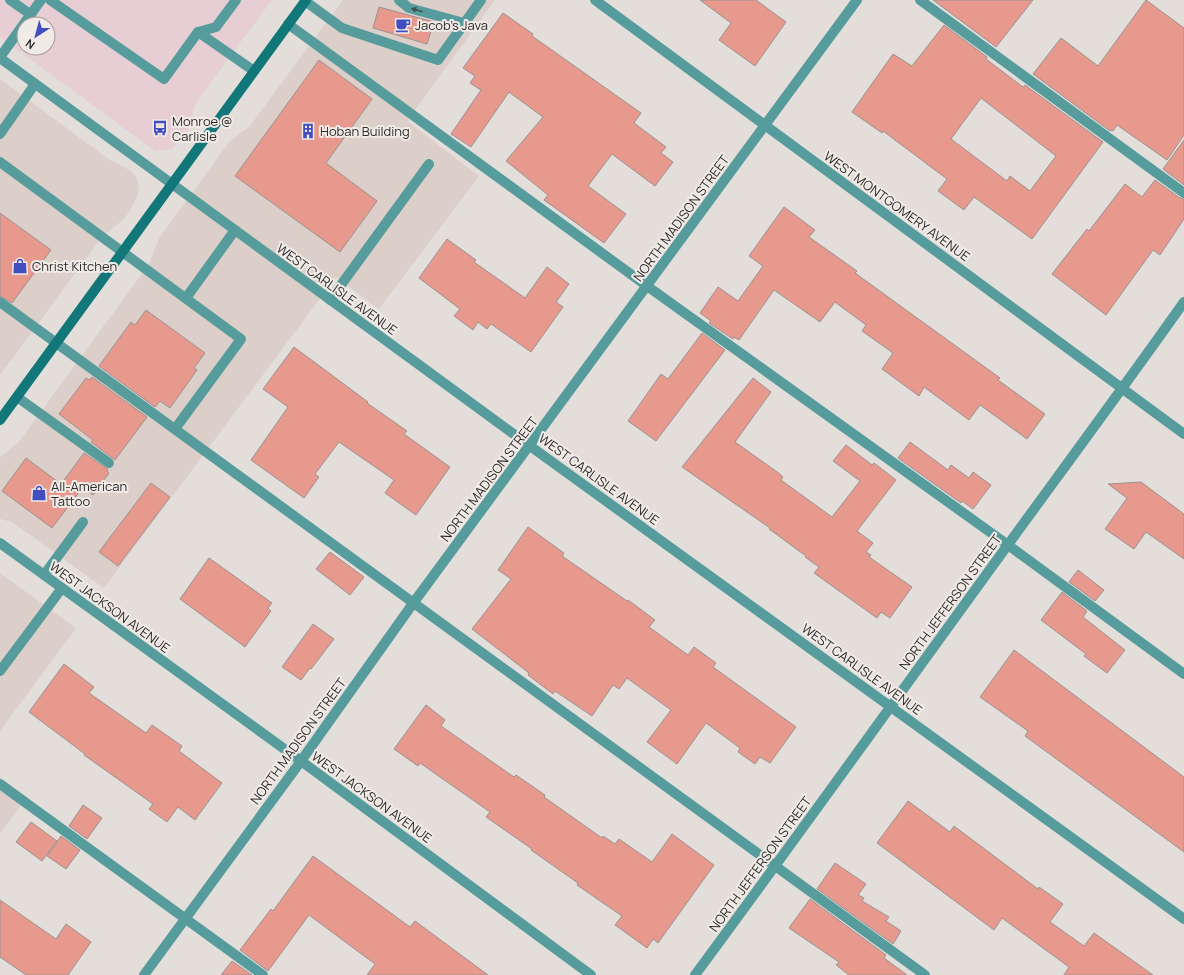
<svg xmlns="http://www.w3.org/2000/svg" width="1184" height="975" viewBox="0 0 1184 975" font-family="Manrope,sans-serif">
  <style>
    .built { fill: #dccec8 }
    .education { fill: #e7ced5; fill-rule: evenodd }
    .building { fill: #e6998c; stroke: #9a9392; fill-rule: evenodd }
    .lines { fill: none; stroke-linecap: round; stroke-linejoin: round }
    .lane { stroke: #579c9d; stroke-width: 10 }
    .street { stroke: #579c9d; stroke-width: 10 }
    .secondary { stroke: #117779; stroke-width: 10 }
    .oneway { fill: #3c5352 }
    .labels { text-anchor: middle; stroke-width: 4; stroke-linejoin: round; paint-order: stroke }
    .poi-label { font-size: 13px; fill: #2d2b2a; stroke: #f1ebe8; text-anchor: start }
    .street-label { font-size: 13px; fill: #2d2b2a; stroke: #f1ebe8 }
  </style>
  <rect width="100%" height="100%" fill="#e4dedb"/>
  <g class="built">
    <polygon points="343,0 495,0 407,121 479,176 379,309 336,277 104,588 12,522 0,519 0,457 18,443 149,264 159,238 230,141 249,127"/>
    <polygon points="0,79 107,158 129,170 136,176 139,187 138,195 129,212 124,219 102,237 0,375"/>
    <polygon points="0,573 76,628 0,731"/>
    <polygon points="0,777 27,797 0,834"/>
  </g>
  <path class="education" d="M0 0H272L197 101 194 108 192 120 188 131 172 149 155 151 0 37ZM24 24H48V48H24Z"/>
  <g class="building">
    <polygon points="700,0 756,0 786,22 755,66 719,40 731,23"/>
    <polygon points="933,0 1033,0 996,47"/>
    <polygon points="1146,0 1184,28 1184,135 1167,160 1117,125 1113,131 1111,130 1110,131 1033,74 1061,38 1098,66"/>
    <polygon points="379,7 434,22 427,44 373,28"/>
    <polygon points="503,13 533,34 532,36 641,113 634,123 666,147 661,153 673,162 655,186 612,154 588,186 626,214 604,243 544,200 548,195 506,161 543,117 509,92 471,147 451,134 481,90 470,83 475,76 463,68"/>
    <path d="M944 25 987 57 986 59 1023 87 1025 85 1103 142 1032 239 974 197 964 210 938 191 947 179 883 131 882 133 852 112 893 54 912 66ZM981 98 1056 156 1030 191 1010 176 1007 181 951 139Z"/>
    <polygon points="319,60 372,99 326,163 377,201 340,252 235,176"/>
    <polygon points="1184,140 1184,185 1163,169"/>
    <polygon points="1155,180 1180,198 1184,199 1184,219 1160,255 1153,250 1106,315 1052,274 1087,229 1089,231 1125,184 1142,197"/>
    <polygon points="784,207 815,230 809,237 857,271 855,273 1000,378 998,380 1045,414 1027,439 980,405 969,420 924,387 919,396 882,369 893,353 862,331 866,325 835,302 820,322 774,290 739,340 734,337 733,339 709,323 711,321 700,313 718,287 738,301 763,266 749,256"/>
    <polygon points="0,213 51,250 12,303 0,296"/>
    <polygon points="447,239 476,260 474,262 525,298 547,267 569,284 556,302 563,307 531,352 491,324 487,329 478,322 473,330 454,316 460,309 419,278"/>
    <polygon points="146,310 205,353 194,368 197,370 170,408 160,401 155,407 99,366 131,322 135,325"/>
    <polygon points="702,333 725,350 656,441 628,421 661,374 668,379"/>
    <polygon points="294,347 368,402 367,403 407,431 404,434 450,467 416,515 385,493 394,480 339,442 315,474 319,477 304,498 251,460 288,407 263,389"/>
    <polygon points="92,377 147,417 115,460 91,442 93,440 59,414 86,378 89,380"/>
    <polygon points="753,378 771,392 735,442 780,474 783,477 781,480 832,517 860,481 833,461 846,445 872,465 874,463 896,480 857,531 873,543 866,552 871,555 869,557 912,587 890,618 881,612 877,618 814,573 819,567 805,557 806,556 769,529 770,528 682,467"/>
    <polygon points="910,442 948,470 951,465 969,478 973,472 991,485 973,509 962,501 961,503 898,458"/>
    <polygon points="84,453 108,469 107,471 109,473 93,495 83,487 52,528 2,491 26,458 61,484"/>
    <polygon points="1141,482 1184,514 1184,559 1146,532 1134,549 1105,529 1127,498 1108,484"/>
    <polygon points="151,483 170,497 118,566 99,552"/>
    <polygon points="528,527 564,553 562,556 627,601 628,600 655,620 649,627 688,655 694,647 716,663 713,667 796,727 770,763 760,757 755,764 738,752 740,748 706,723 677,764 647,742 671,710 627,678 619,689 613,685 592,716 555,691 553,694 528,675 529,673 472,629 511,579 498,570"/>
    <polygon points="330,552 364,577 350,595 316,569"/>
    <polygon points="209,558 272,603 268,608 271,611 245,647 180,599"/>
    <polygon points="1078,570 1104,590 1095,601 1069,582"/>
    <polygon points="1062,592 1087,611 1083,617 1125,650 1107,673 1084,656 1086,654 1041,620"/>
    <polygon points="313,624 334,639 311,669 310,668 301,680 282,667"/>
    <polygon points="1014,650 1184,777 1184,852 1025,736 1028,731 980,697"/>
    <polygon points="64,664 94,687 89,693 146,733 152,725 182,746 179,751 222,783 195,820 178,807 167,822 149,809 153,804 84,755 85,754 29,712"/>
    <polygon points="426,705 445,720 441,726 514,777 516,775 545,795 544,797 602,838 603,836 615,844 619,839 652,862 672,834 714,865 658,943 653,939 647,948 615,925 622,916 577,885 578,883 531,850 532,849 486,817 490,812 420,763 418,766 394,749"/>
    <polygon points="908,801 950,832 954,826 1038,889 1039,887 1063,904 1050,922 1084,946 1094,933 1153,975 1064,975 1069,967 1002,918 994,930 877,843"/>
    <polygon points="83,805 102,818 87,839 69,826"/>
    <polygon points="31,822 57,841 42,861 16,842"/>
    <polygon points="61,836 80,850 66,869 47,856"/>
    <polygon points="313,856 410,927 415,921 488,975 367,975 375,964 309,915 268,971 240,950 271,909 273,911"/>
    <polygon points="835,863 866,884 858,895 864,898 862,901 889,917 886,921 901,931 893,944 817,889"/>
    <polygon points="810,899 886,955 884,958 907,975 849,975 836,965 839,962 789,928"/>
    <polygon points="0,900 56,939 66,924 91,942 68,975 26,975 0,957"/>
    <polygon points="232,961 252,975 221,975"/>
  </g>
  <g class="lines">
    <g class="lane">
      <polyline points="10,0 30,14"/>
      <polyline points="50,0 164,79 198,32 216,27 236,0"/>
      <polyline points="399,0 409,8 464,23"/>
      <polyline points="920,0 1184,193"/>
      <polyline points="305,1 342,28 438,60 481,0"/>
      <polyline points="288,24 647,286 1008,545 1184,674"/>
      <polyline points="198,32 254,71"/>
      <polyline points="0,57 41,0"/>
      <polyline points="0,134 35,84"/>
      <polyline points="0,162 241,339 175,429"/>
      <polyline points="186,298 235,230"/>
      <polyline points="330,300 429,164"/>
      <polyline points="0,302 925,975"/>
      <polyline points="17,397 109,463"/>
      <polyline points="44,575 83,522"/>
      <polyline points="0,671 62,588"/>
      <polyline points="0,784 263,975"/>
    </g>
    <g class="street">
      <polyline points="595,0 1184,434"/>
      <polyline points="0,58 530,446 1184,919"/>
      <polyline points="0,543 301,761 591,975"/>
      <polyline points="144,975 301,761 414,602 857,0"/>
      <path d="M695 975C800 833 903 689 1007 546 1066 465 1126 384 1184 302"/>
    </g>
    <polyline class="secondary" points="0,420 306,0"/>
  </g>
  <defs><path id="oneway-solid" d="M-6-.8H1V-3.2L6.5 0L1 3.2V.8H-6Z"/></defs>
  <use class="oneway" href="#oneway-solid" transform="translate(417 10) rotate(-164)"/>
  <defs>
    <g id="cafe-bare" transform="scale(1.2)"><path d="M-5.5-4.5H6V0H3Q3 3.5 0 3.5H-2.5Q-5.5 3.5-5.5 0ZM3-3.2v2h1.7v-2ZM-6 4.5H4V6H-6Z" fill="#424dc1" stroke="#f1ebe8" stroke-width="2.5" paint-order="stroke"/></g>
    <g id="bus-bare" transform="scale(1.2)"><path d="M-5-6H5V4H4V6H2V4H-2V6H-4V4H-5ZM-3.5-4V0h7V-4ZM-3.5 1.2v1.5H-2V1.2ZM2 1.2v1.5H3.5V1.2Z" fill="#424dc1" stroke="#f1ebe8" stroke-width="2.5" paint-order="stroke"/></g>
    <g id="building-bare" transform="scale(1.2)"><path d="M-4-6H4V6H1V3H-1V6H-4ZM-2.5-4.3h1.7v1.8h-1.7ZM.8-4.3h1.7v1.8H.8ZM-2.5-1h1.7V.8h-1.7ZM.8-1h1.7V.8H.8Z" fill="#424dc1" stroke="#f1ebe8" stroke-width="2.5" paint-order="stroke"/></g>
    <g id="shop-bare" transform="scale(1.2)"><path d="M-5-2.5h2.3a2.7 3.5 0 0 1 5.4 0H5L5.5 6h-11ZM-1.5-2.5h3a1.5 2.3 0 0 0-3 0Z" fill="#424dc1" stroke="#f1ebe8" stroke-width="2.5" paint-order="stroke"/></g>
  </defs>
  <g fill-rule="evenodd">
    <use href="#cafe-bare" x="403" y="25"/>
    <use href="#bus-bare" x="160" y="128"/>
    <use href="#building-bare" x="308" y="131"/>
    <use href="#shop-bare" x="20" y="266"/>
    <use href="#shop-bare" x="39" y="493"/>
  </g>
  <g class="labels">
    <g class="poi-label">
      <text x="415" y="30">Jacob's Java</text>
      <text x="172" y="126">Monroe @<tspan x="172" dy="15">Carlisle</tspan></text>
      <text x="320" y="136">Hoban Building</text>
      <text x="32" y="271">Christ Kitchen</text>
      <text x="51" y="491">All-American<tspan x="51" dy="15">Tattoo</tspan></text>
    </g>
    <g class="street-label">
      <text transform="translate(897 206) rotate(36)" y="5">WEST MONTGOMERY AVENUE</text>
      <text transform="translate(681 218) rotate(-54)" y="5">NORTH MADISON STREET</text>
      <text transform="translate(337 289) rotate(36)" y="5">WEST CARLISLE AVENUE</text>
      <text transform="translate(489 479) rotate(-53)" y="5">NORTH MADISON STREET</text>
      <text transform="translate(599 479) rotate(36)" y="5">WEST CARLISLE AVENUE</text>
      <text transform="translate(950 602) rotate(-54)" y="5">NORTH JEFFERSON STREET</text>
      <text transform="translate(110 607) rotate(36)" y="5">WEST JACKSON AVENUE</text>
      <text transform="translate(862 669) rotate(36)" y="5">WEST CARLISLE AVENUE</text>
      <text transform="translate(298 741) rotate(-54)" y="5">NORTH MADISON STREET</text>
      <text transform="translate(372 797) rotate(36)" y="5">WEST JACKSON AVENUE</text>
      <text transform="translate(760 864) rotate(-54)" y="5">NORTH JEFFERSON STREET</text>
    </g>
  </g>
  <g transform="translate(36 36) rotate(216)"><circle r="19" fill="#f1ebe8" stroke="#a39e9c"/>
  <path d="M0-3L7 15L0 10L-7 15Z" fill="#424dc1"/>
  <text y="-6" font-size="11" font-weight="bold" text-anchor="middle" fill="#2d2b2a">N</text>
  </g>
</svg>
